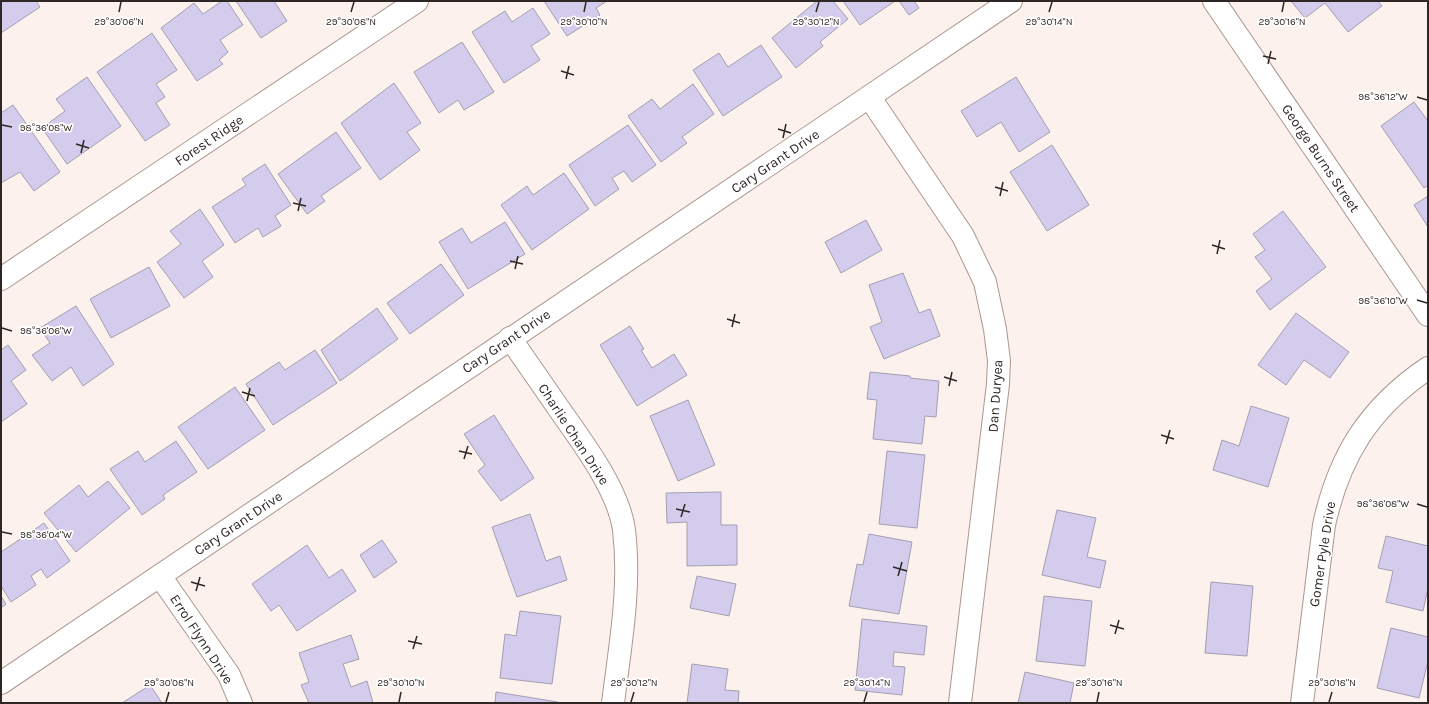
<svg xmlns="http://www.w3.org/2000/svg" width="1429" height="704" viewBox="0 0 1429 704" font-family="Karla,sans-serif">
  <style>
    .building { fill: #d3cced; stroke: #a39fb0 }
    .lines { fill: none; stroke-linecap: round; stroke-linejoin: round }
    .street-casing { stroke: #aa9891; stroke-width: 24 }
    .street { stroke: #fff; stroke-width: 22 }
    .ticks { fill: none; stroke: #2f2725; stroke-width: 1.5 }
    .labels { text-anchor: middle; stroke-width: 3.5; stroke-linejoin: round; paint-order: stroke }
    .street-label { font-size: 14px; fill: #2f2725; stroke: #fff }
    .ticks-label { font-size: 10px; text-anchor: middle; fill: #2f2725; stroke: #fff; stroke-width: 3.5; stroke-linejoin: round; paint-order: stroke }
  </style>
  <rect width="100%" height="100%" fill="#fdf1ed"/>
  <g class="building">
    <polygon points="1,1 36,1 40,7 1,33"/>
    <polygon points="222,1 227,1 243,25 220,40 228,52 219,60 223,64 197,81 161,28 194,3 203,14"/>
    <polygon points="236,1 274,1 287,21 261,38"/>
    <polygon points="544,1 607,1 596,8 600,15 567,36"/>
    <polygon points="817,1 833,1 848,19 820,42 823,46 796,68 772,38"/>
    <polygon points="843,1 895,1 860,25"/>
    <polygon points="899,1 914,1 919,8 909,15"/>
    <polygon points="1291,1 1378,1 1382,6 1348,32 1325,3 1305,18"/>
    <polygon points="533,8 550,34 531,46 540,60 504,83 472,32 505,11 512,22"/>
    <polygon points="152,33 177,70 156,84 165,97 156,103 170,125 145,141 97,72"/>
    <polygon points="462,42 494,92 464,110 458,100 439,113 414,72"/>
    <polygon points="761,45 782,77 723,116 693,70 719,53 728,67"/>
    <polygon points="87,77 121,126 67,164 42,128 65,111 56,99"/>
    <polygon points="1016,77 1050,132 1019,152 1001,122 977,137 961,111"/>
    <polygon points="394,83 421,123 407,132 420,150 380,180 341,123"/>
    <polygon points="693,84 714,114 682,137 687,143 661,162 628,116 652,99 660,109"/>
    <polygon points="1414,102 1428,121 1428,185 1424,188 1381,126"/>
    <polygon points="13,105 60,172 34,191 20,172 1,183 1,113"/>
    <polygon points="628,125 656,165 632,182 624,171 612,178 619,189 595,206 569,165"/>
    <polygon points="336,132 361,168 321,196 325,201 307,214 278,174"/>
    <polygon points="1052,145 1089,205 1047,231 1010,172"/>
    <polygon points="265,164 291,205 275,216 281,226 263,237 258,228 235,243 212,207 246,185 242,179"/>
    <polygon points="564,173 589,209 532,250 501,205 527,186 533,195"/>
    <polygon points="1428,196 1428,227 1414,205"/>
    <polygon points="200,209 224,245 202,261 213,277 184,298 157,262 181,244 170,231"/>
    <polygon points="1283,211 1326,267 1270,310 1256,291 1272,279 1255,257 1265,250 1253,234"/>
    <polygon points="866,220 882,250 841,273 825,242"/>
    <polygon points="505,222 525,254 468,289 439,242 462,228 471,243"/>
    <polygon points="441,264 464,295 410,334 387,303"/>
    <polygon points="149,267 170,306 111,338 90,299"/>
    <polygon points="903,273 919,313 930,309 940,336 884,359 870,327 882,322 869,285"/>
    <polygon points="76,306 114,364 83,386 71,367 52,381 32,355 50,343 40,328"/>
    <polygon points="377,308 398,339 340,381 321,350"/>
    <polygon points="1296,313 1349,352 1330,378 1304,360 1286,385 1258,365"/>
    <polygon points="630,326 644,349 641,350 652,368 674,354 687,375 637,406 600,345"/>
    <polygon points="8,345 26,370 11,381 27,404 1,422 1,350"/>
    <polygon points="315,350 337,383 273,425 246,384 279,362 285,370"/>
    <polygon points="870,372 910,376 910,378 939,381 936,417 925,416 922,444 873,439 877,400 867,399"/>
    <polygon points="235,387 265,430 208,469 178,427"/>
    <polygon points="688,400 715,465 678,481 650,416"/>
    <polygon points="1251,406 1289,418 1268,487 1213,470 1222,440 1239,446"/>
    <polygon points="494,415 534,478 501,501 478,471 485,465 464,434"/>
    <polygon points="176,441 197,472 163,495 165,499 142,515 110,469 138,451 145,462"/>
    <polygon points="887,451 925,455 917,528 879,524"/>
    <polygon points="108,481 130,508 76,552 44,513 79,485 88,497"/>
    <polygon points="721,492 721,525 737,525 737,565 687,566 687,522 667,523 666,493"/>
    <polygon points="1057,510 1096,518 1087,557 1106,561 1100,588 1042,575"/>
    <polygon points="530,514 546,561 560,556 567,580 517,597 492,527"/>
    <polygon points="44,523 70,561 47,578 41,569 31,576 36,585 11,602 1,586 1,552"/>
    <polygon points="869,534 912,542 899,614 849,606 857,564 863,565"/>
    <polygon points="1386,536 1428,546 1428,588 1423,611 1386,602 1393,571 1378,568"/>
    <polygon points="382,540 397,562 374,578 360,555"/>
    <polygon points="307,545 329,578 342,569 356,591 297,631 279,605 271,611 252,584"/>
    <polygon points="697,576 736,584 729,616 690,608"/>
    <polygon points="1211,582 1253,586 1247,656 1205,653"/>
    <polygon points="1,596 6,604 1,608"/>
    <polygon points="1044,596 1092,601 1085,666 1036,661"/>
    <polygon points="520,611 561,616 552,684 500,678 505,634 516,636"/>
    <polygon points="862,619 927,626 924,655 894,652 893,666 905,667 902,695 855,690"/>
    <polygon points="1391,628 1428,637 1428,661 1419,698 1377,688"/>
    <polygon points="351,635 359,659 343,664 351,687 367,681 373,703 309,703 301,685 309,682 299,653"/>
    <polygon points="692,664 728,669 725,690 739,691 738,703 687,703"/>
    <polygon points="1025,672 1074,683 1070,703 1018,703"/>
    <polygon points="150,685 162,703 122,703"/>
    <polygon points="496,692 558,702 558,703 495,703"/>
  </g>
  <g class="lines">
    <g class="street-casing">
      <g id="street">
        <polyline points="1214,1 1428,315"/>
        <polyline points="870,98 963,236 985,282 995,329 999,361 998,384 960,703"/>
        <polyline points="1,279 417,1"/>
        <path d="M510 338C528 364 546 390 564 416 586 447 619 492 624 530 631 588 620 646 613 703"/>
        <polyline points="160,576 229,675 241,703"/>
        <polyline points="1,683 1011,1"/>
        <path d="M1302 703 1324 525C1339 456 1369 408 1428 368"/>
      </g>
    </g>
    <use href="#street" class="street"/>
  </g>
  <path class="ticks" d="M119 12 121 2M351 12 354 2M584 12 586 2M816 12 819 2M1049 12 1052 2M1282 12 1284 2M1263 56 1276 59M1268 64 1271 51M561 71 574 75M566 79 569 66M1417 97 1427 100M2 125 12 127M778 129 791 133M783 138 786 124M76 144 89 148M81 153 84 140M995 187 1008 191M1000 196 1003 182M293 203 306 206M298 211 301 198M1212 245 1225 249M1217 254 1220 240M510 261 523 264M515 269 518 256M1417 300 1427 303M727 319 740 323M732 327 735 314M2 328 12 331M944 377 957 381M949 386 952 372M242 392 255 396M247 401 250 388M1161 435 1174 439M1166 444 1170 430M459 451 472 454M464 459 468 446M1417 504 1427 507M676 509 690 512M681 517 685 504M2 532 12 534M893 567 907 571M898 576 902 562M191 582 205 586M196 591 200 577M1110 625 1124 629M1115 634 1119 620M408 641 422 644M413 649 417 636M166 702 169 692M399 702 401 692M631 702 634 692M864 702 867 692M1097 702 1099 692M1329 702 1332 692"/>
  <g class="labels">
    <g class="street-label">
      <text transform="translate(209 140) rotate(-34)" y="5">Forest Ridge</text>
      <text transform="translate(1321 158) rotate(56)" y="5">George Burns Street</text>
      <text transform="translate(775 161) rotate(-34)" y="5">Cary Grant Drive</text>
      <text transform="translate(506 341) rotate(-34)" y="5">Cary Grant Drive</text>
      <text transform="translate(995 396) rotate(-86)" y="5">Dan Duryea</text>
      <text transform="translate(574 434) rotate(57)" y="5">Charlie Chan Drive</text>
      <text transform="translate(238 523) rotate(-34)" y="5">Cary Grant Drive</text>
      <text transform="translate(1322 554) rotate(-81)" y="5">Gomer Pyle Drive</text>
      <text transform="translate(202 639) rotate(57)" y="5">Errol Flynn Drive</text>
    </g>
  </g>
  <g class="ticks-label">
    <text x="119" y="25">29°30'06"N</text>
    <text x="351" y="25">29°30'08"N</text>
    <text x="584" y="25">29°30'10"N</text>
    <text x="816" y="25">29°30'12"N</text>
    <text x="1049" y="25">29°30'14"N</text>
    <text x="1282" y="25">29°30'16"N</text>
    <text x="1383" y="100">98°36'12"W</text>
    <text x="46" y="131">98°36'08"W</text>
    <text x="1383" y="304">98°36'10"W</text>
    <text x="46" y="334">98°36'06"W</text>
    <text x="1383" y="507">98°36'08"W</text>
    <text x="46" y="538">98°36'04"W</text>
    <text x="169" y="686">29°30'08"N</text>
    <text x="401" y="686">29°30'10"N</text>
    <text x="634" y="686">29°30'12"N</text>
    <text x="867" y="686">29°30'14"N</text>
    <text x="1099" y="686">29°30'16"N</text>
    <text x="1332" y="686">29°30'18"N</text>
  </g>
  <rect width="1429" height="704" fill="none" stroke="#2f2725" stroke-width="4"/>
</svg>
